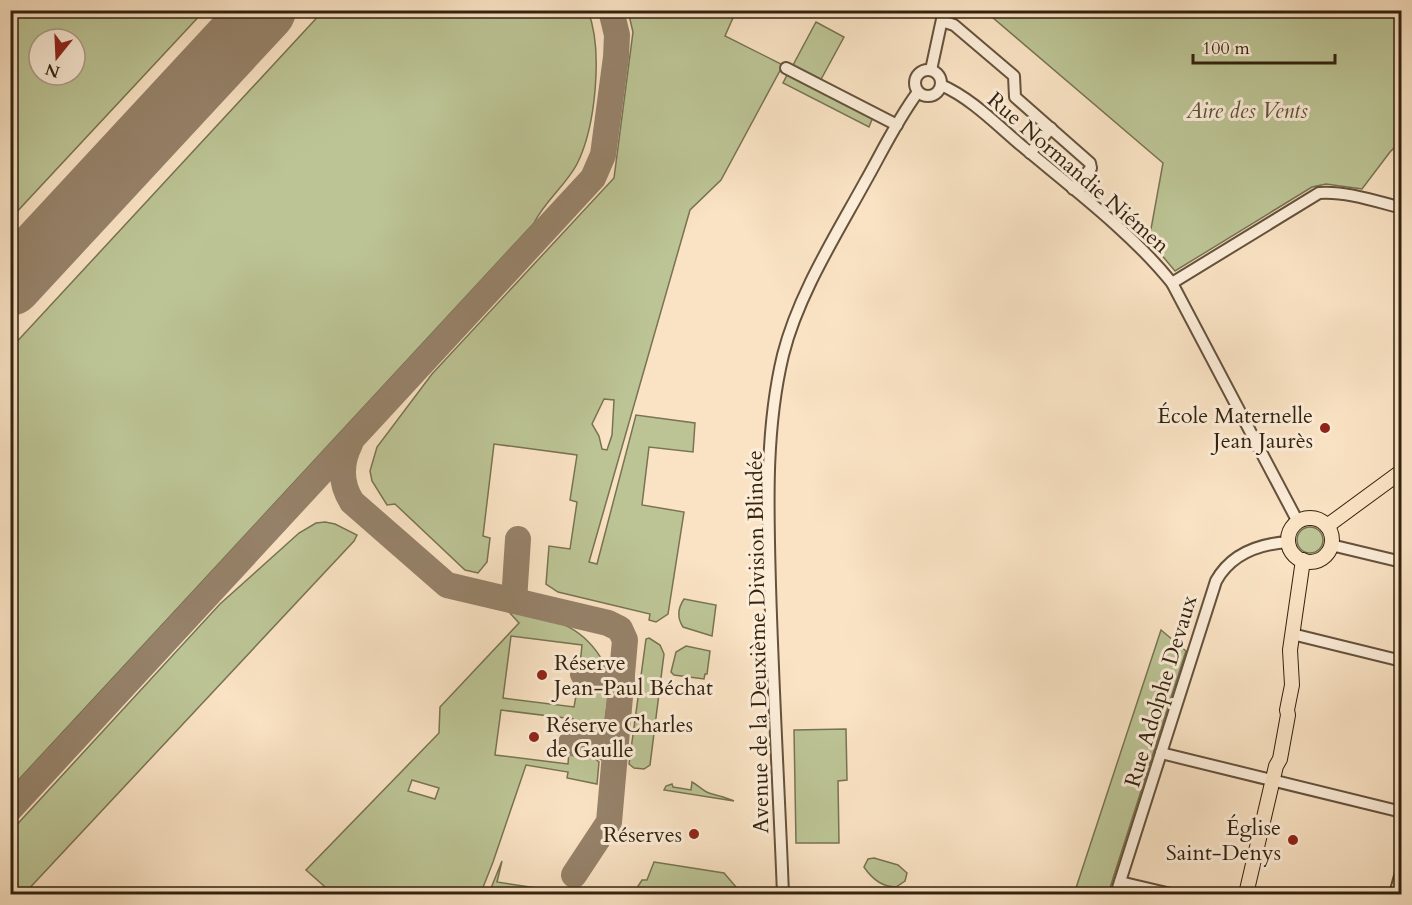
<svg xmlns="http://www.w3.org/2000/svg" width="1412" height="905" viewBox="0 0 1412 905" font-family="Cardo,serif">
  <style>
    .green { fill: #bcc495; stroke: #787352; stroke-width: 1.5; fill-rule: evenodd }
    .lines { fill: none; stroke-linecap: round; stroke-linejoin: round }
    .taxiway { stroke: #96826a; stroke-width: 26 }
    .runway { stroke: #96826a; stroke-width: 64 }
    .minor-casing { stroke: #65523c; stroke-width: 14 }
    .major-casing { stroke: #33220f; stroke-width: 16 }
    .minor { stroke: #fcedd9; stroke-width: 10 }
    .major { stroke: #fae3c4; stroke-width: 14 }
    .poi-dot { fill: #8f2418; stroke: #fcedd9; stroke-width: 2 }
    .labels { text-anchor: middle; stroke-width: 6; stroke-linejoin: round; paint-order: stroke }
    .park-label { font-size: 22px; font-style: italic; fill: #5c5337; stroke: #fcedd9 }
    .street-label { font-size: 22px; fill: #33220f; stroke: #fcedd9 }
    .poi-label { font-size: 22px; fill: #33220f; stroke: #fcedd9; text-anchor: end }
  </style>
  <rect width="100%" height="100%" fill="#fae3c4"/>
  <filter id="stains"><feTurbulence type="fractalNoise" baseFrequency=".00333" numOctaves="4"/><feColorMatrix values="0 0 0 0 .2 0 0 0 0 .09 0 0 0 0 .02 0 0 0 .5 -.17"/></filter>
  <radialGradient id="worn" r=".72"><stop offset=".6" stop-color="#630" stop-opacity="0"/><stop offset="1" stop-color="#630" stop-opacity=".3"/></radialGradient>
  <g class="green">
    <path d="M11 10 204 11 11 218 10 11ZM39 39H75V75H39Z"/>
    <path d="M324 10 588 11C603 49 596 126 577 164 566 185 545 201 534 223L11 788V348Z"/>
    <path d="M628 11H736L725 36 783 65 721 180 690 210 589 562 597 564 636 415 695 423 693 452 649 447 642 505 684 512 668 614 656 622 649 620 650 614 558 592 546 584 549 546 570 549 577 502 570 500 577 455 494 444 483 536 490 538 487 562 478 573 465 570 395 504 387 505 372 481 370 471 377 447 432 374 614 178 633 32ZM604 399 614 400 612 435 607 450 602 449 599 436 592 424Z"/>
    <polygon points="985,11 1401,11 1401,141 1390,152 1362,189 1326,184 1312,187 1175,271 1149,240 1163,163"/>
    <polygon points="816,22 844,37 819,83 792,67"/>
    <path d="M787 75C806 77 822 92 838 101 849 108 862 112 873 117L869 127 783 83Z"/>
    <polygon points="325,522 335,524 357,535 354,541 24,894 11,894 11,831 220,604 299,533 316,523"/>
    <circle cx="1310" cy="540" r="13"/>
    <path d="M684 599 716 605 712 636 683 627C677 618 678 608 684 599Z"/>
    <path d="M510 610C552 620 581 622 604 663L599 668 580 665 582 645 511 636 503 698 574 707 578 685 586 687 587 682 605 684 609 690 604 728 599 733 572 731 573 719 501 710 495 755 568 764 569 752 592 756 599 762 597 784 567 778 568 772 526 765 493 862 482 890 489 893 502 861 497 882 537 888 531 894H333L306 870 439 733 440 707 519 623 508 611ZM412 780 439 788 435 799 408 791Z"/>
    <polygon points="1161,630 1186,651 1108,894 1074,894"/>
    <polygon points="649,638 660,645 664,654 650,765 644,769 634,768 629,764 646,639"/>
    <polygon points="686,646 710,651 707,674 705,674 704,679 674,675 671,672 676,652"/>
    <polygon points="846,729 847,780 838,781 839,843 796,843 794,730"/>
    <path d="M692 782C698 785 703 791 709 793 718 796 725 797 734 801L664 790 666 786 672 784 673 787 691 790Z"/>
    <path d="M874 858 898 865 907 873 905 881 896 887C882 887 872 879 864 867L868 859Z"/>
    <polygon points="654,862 724,873 742,894 695,894 653,889 651,894 633,894 642,880 647,880"/>
  </g>
  <g class="lines">
    <g class="taxiway">
      <path d="M350 444C340 464 340 483 352 502L447 585 608 623 620 629 625 640 609 822 574 875"/>
      <polyline points="514,601 518,539"/>
      <polyline points="583,674 622,680"/>
      <polyline points="571,743 615,749"/>
      <polyline points="10,809 593,178 603,155 616,57 617,35 611,10"/>
    </g>
    <polyline class="runway" points="10,284 264,10"/>
    <g class="minor-casing">
      <g id="minor">
        <polyline points="942,21 954,25 1014,76 1015,97 1090,163 1091,168 1073,189"/>
        <polyline points="786,68 897,125"/>
        <circle cx="928" cy="83" r="13"/>
        <polyline points="931,70 944,10"/>
        <path d="M941 85C971 98 996 124 1022 146 1071 187 1132 233 1172 283L1298 522"/>
        <polyline points="1030,153 1051,128"/>
        <path d="M1172 283 1319 193C1346 191 1375 201 1402 208"/>
        <polyline points="1331,545 1402,562"/>
        <polyline points="1292,634 1402,661"/>
        <polyline points="1161,753 1402,812"/>
        <polyline points="1120,882 1171,894"/>
        <path d="M783 894C779 791 773 689 770 585 768 508 765 430 783 355 798 295 836 235 865 182 882 152 897 120 918 92"/>
        <path d="M1116 894 1216 581C1231 554 1259 544 1288 542"/>
        <polyline points="1395,894 1402,869"/>
      </g>
    </g>
    <g class="major-casing">
      <g id="major">
        <circle cx="1310" cy="540" r="22"/>
        <polyline points="1327,526 1402,471"/>
        <polyline points="1246,894 1276,766 1280,759 1288,715 1287,710 1292,685 1290,650 1303,560"/>
      </g>
    </g>
    <use href="#minor" class="minor"/>
    <use href="#major" class="major"/>
  </g>
  <g class="poi-dot">
    <circle cx="1325" cy="428" r="6"/>
    <circle cx="542" cy="675" r="6"/>
    <circle cx="534" cy="737" r="6"/>
    <circle cx="694" cy="834" r="6"/>
    <circle cx="1293" cy="840" r="6"/>
  </g>
  <g class="labels">
    <g class="park-label">
      <text x="1247" y="118">Aire des Vents</text>
    </g>
    <g class="street-label">
      <text transform="translate(1079 172) rotate(41)" y="8">Rue Normandie Niémen</text>
      <text transform="translate(757 642) rotate(-91)" y="8">Avenue de la Deuxième Division Blindée</text>
      <text transform="translate(1160 691) rotate(-73)" y="8">Rue Adolphe Devaux</text>
    </g>
    <g class="poi-label">
      <text x="1313" y="423">École Maternelle<tspan x="1313" dy="25">Jean Jaurès</tspan></text>
      <text x="554" y="670" text-anchor="start">Réserve<tspan x="554" dy="25">Jean-Paul Béchat</tspan></text>
      <text x="546" y="732" text-anchor="start">Réserve Charles<tspan x="546" dy="25">de Gaulle</tspan></text>
      <text x="1281" y="835">Église<tspan x="1281" dy="25">Saint-Denys</tspan></text>
      <text x="682" y="842">Réserves</text>
    </g>
  </g>
  <rect width="1412" height="905" fill="none" stroke="#fae3c4" stroke-width="36"/>
  <rect x="12" y="12" width="1388" height="881" fill="none" stroke="#33220f" stroke-width="3"/>
  <rect x="18" y="18" width="1376" height="869" fill="none" stroke="#33220f" stroke-width="1.5"/>
  <g transform="translate(57 57) rotate(198)"><circle r="28" fill="#fcedd9" stroke="#ac9c88" stroke-width="1.5"/>
  <path d="M0-4.5L10 22L0 15L-10 22Z" fill="#8f2418"/>
  <text y="-9" font-size="16" font-weight="bold" text-anchor="middle" fill="#33220f">N</text>
  </g>
  <path d="M1193 54v9h142v-9" fill="none" stroke="#33220f" stroke-width="3"/>
  <text x="1202" y="54" font-size="18" fill="#33220f" stroke="#fcedd9" stroke-width="4.5" paint-order="stroke">100 m</text>
  <rect width="100%" height="100%" filter="url(#stains)"/>
  <rect width="100%" height="100%" fill="url(#worn)"/>
</svg>
